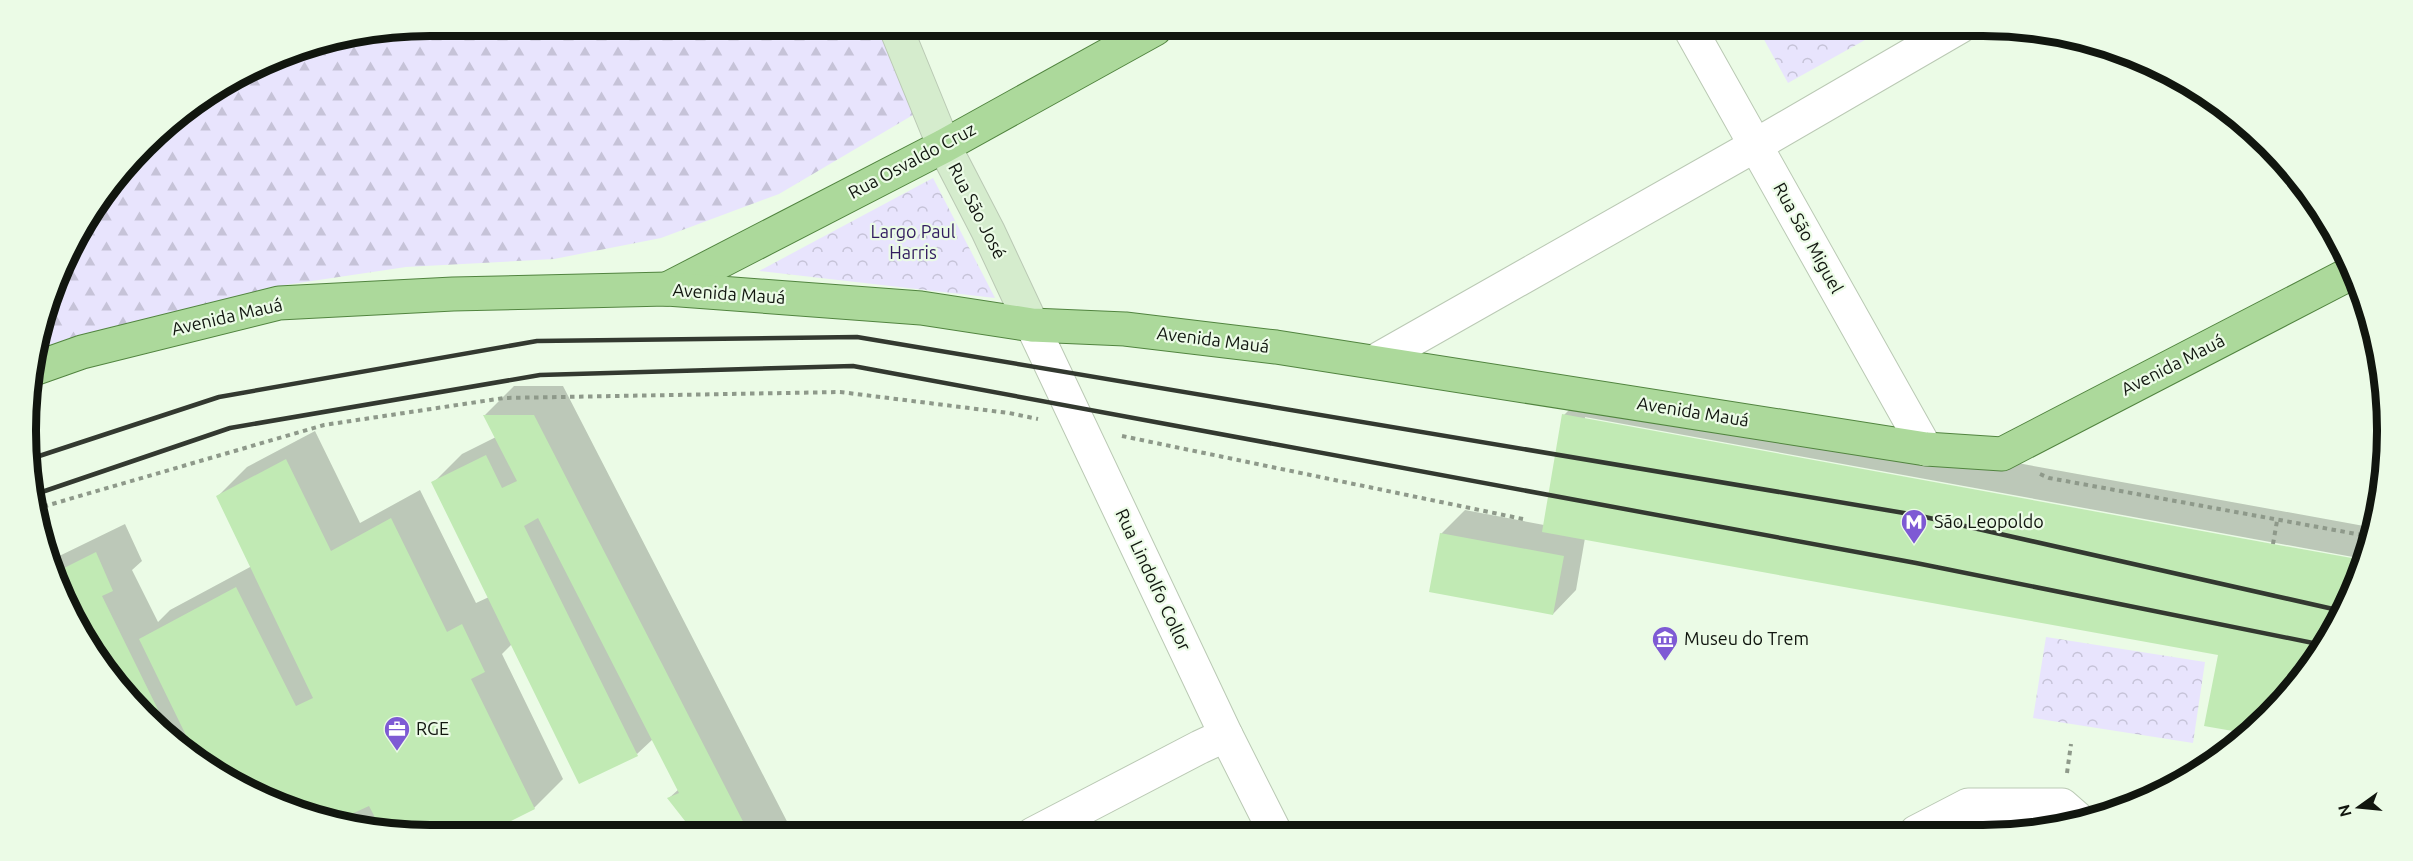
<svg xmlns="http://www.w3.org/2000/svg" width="2413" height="861" viewBox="0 0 2413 861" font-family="Ubuntu,sans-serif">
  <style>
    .forest { fill: url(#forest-firs) }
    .park { fill: url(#park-crowns) }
    .shadow { fill: #0003 }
    .building { fill: #c1eab4 }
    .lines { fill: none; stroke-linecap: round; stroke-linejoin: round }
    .street-casing { stroke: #bac9b4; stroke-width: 35 }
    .secondary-casing { stroke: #bac9b4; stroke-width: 35 }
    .primary-casing { stroke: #51843f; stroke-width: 35 }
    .path { stroke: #8e998a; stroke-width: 4; stroke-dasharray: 4.5 4.5; stroke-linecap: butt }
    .street { stroke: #fff; stroke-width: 33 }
    .secondary { stroke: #d5eccd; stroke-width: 33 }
    .primary { stroke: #acd99b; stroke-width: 33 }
    .rail { stroke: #333930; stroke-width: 4.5 }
    .labels { text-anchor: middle; stroke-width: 4.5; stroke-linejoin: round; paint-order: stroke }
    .street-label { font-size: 18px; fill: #11160f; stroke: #ebfbe6 }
    .park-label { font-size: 18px; fill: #311b5f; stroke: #ebfbe6 }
    .poi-label { font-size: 18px; fill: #11160f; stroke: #ebfbe6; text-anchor: start }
    .rim { fill: none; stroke: #11160f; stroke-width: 8 }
  </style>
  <defs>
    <pattern id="forest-firs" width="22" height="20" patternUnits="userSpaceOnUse" patternTransform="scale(1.5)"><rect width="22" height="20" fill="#e8e4fd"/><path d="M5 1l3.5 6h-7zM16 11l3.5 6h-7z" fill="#c6c3d8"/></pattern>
    <pattern id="park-crowns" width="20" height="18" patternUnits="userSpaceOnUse" patternTransform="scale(1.5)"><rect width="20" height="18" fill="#e8e4fd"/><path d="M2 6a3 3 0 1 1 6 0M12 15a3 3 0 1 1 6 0" fill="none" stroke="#c6c3d8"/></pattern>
  </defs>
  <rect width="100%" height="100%" fill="#ebfbe6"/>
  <polygon class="forest" points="893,31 913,115 779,194 661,238 554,259 406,267 285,285 126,330 34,360 67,251 109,184 163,126 276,56 352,33"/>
  <g class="park">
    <polygon points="1890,26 1788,83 1757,27"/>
    <polygon points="933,178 995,298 759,271"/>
    <polygon points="2046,637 2205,662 2193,743 2033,718"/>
  </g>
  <g class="shadow">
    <polygon points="514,386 563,386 794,835 698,835 669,798 679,789 653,739 637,754 512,644 502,654 563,779 534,808 479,835 430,836 326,822 205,767 144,717 94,656 51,560 125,524 142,561 132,570 158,622 170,610 252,566 218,496 247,467 315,431 360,523 420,490 476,603 489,597 433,483 462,454 496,437 485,415"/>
    <polygon points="1593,386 2375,528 2374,535 2364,559 1585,417 1585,420 2363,561 2333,633 2251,733 2206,724 2220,654 1585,538 1576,590 1553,614 1441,534 1465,510 1544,525 1564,415"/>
  </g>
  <g class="building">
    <polygon points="1562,414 2273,544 2363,560 2333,633 2250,734 2204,726 2218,655 1542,532"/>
    <polygon points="483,415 534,415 750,835 696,835 667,798 679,793 538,518 524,526 638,756 579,784 431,482 486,455 502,488 517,481"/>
    <polygon points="286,459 331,551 391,518 447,632 462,624 485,672 471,679 535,809 483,835 430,835 381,829 369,806 345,817 349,825 326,822 205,767 199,762 139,639 236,587 296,706 313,698 216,496"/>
    <polygon points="1440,533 1564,556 1553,615 1429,592"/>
    <polygon points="96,552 113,591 102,596 174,742 144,717 94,656 56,572"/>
  </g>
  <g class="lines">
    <g class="street-casing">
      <g id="street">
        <polyline points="1689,27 1926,449"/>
        <polyline points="1032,325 1226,735 1276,834"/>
        <polyline points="1375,361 1756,145 1961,26"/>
        <polyline points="1916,832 1968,805 2062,805 2078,819"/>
        <polyline points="1033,834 1200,747 1226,735"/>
      </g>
    </g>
    <g class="secondary-casing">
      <polyline id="secondary" points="897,31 944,146 988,231 1032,325"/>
    </g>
    <g class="primary-casing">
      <g id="primary">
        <polyline points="667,289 944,146 1155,29"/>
        <polyline points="31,370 82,352 279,303 453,294 667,289 921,308 1032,325 1125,329 1276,347 1926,449 2002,454 2353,272"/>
      </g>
    </g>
    <g class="path">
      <polyline points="1122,436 1523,519"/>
      <polyline points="2040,474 2049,478 2373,537"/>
      <polyline points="35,509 324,425 504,398 840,392 1009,413 1038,419"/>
      <polyline points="2273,544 2277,521"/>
      <polyline points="2249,735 2249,734"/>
      <polyline points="2067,773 2071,744"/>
    </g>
    <use href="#street" class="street"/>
    <use href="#secondary" class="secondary"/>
    <use href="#primary" class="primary"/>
    <g class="rail">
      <polyline points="27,460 219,397 537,341 857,337 1916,515 2342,611"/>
      <polyline points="33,495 230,428 540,375 853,366 1916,563 2323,645"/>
    </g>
  </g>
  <defs>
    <g id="metro-pin" transform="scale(1.35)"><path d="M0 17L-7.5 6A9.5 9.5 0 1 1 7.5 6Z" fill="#7e5ad4" stroke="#ebfbe6"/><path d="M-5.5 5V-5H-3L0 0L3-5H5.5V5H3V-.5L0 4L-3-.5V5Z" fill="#fff"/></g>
    <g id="museum-pin" transform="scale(1.35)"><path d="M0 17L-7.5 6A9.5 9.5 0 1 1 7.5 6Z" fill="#7e5ad4" stroke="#ebfbe6"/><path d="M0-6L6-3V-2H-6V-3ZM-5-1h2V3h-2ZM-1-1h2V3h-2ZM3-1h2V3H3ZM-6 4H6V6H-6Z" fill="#fff"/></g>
    <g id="office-pin" transform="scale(1.35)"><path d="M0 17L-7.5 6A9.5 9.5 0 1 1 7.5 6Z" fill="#7e5ad4" stroke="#ebfbe6"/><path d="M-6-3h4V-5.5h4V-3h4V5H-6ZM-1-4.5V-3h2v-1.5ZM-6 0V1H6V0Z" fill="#fff"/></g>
  </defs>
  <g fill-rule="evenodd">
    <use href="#metro-pin" x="1914" y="522"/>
    <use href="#museum-pin" x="1665" y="639"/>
    <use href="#office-pin" x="397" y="729"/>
  </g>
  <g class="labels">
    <g class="street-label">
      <text transform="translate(912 161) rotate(-28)" y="6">Rua Osvaldo Cruz</text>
      <text transform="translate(977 211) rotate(63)" y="6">Rua São José</text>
      <text transform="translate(1808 238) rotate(61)" y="6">Rua São Miguel</text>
      <text transform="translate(729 294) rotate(4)" y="6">Avenida Mauá</text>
      <text transform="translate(227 317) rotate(-13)" y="6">Avenida Mauá</text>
      <text transform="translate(1213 340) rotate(7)" y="6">Avenida Mauá</text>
      <text transform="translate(2173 365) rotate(-27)" y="6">Avenida Mauá</text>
      <text transform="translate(1693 412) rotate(9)" y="6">Avenida Mauá</text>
      <text transform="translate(1153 580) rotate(65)" y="6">Rua Lindolfo Collor</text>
    </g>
    <g class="park-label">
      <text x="913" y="238">Largo Paul<tspan x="913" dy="21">Harris</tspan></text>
    </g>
    <g class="poi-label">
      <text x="1934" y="528">São Leopoldo</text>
      <text x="1684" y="645">Museu do Trem</text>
      <text x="416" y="735">RGE</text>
    </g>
  </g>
  <path d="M0 0H2413V861H0ZM430 36H1983A394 394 0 0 1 2377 430V431A394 394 0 0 1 1983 825H430A394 394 0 0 1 36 431V430A394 394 0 0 1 430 36Z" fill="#ebfbe6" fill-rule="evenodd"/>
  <path class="rim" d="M430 36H1983A394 394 0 0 1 2377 430V431A394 394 0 0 1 1983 825H430A394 394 0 0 1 36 431V430A394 394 0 0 1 430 36Z"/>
  <g transform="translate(2359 807) rotate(255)" stroke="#ebfbe6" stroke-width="4.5" paint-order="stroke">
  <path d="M0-4.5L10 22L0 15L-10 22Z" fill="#11160f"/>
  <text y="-9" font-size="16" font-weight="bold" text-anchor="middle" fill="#11160f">N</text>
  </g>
</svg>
